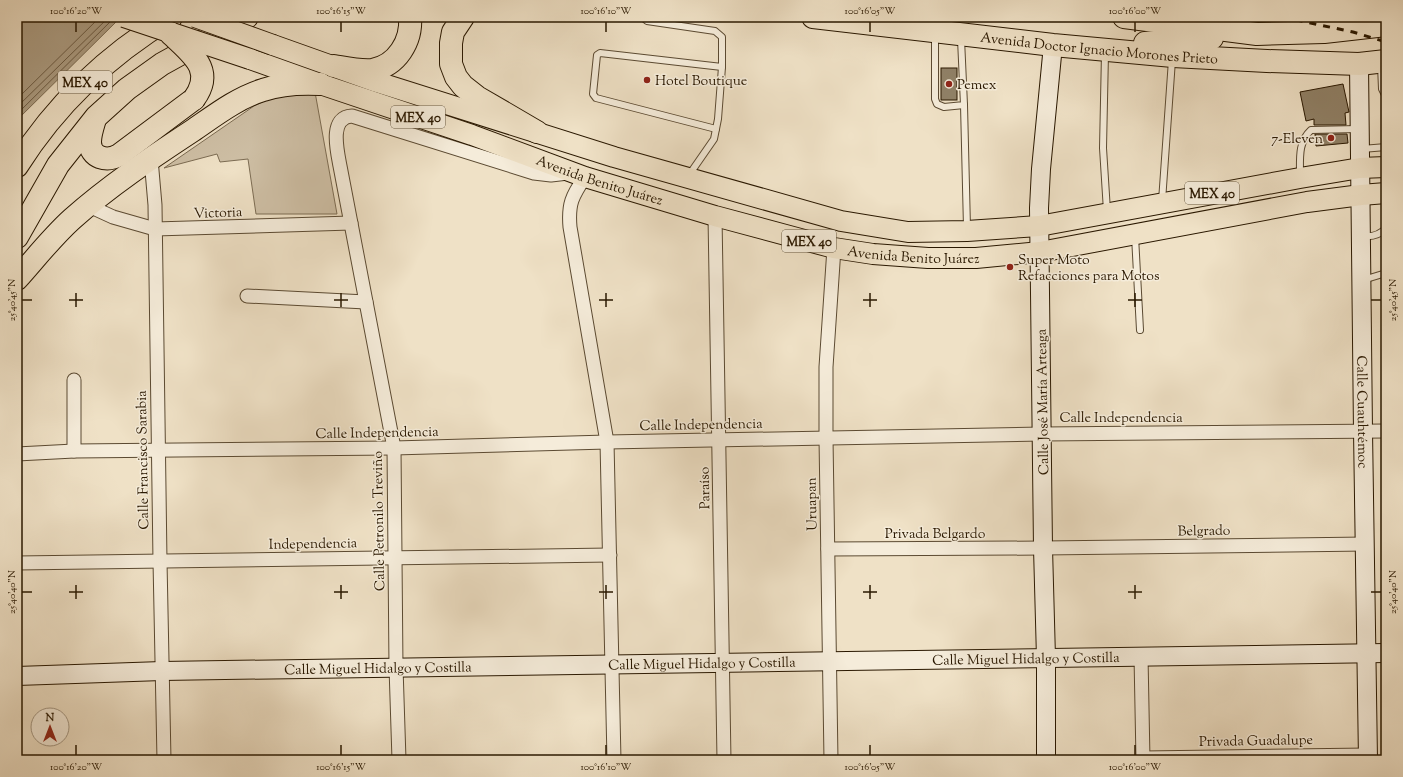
<svg xmlns="http://www.w3.org/2000/svg" width="1403" height="777" viewBox="0 0 1403 777" font-family="'Sorts Mill Goudy',serif">
  <style>
    .green { fill: #cebfa5; stroke: #7c6c53 }
    .water { fill: #ac9d83; stroke: #78684f }
    .lines { fill: none; stroke-linecap: round; stroke-linejoin: round }
    .shore { stroke: #6b5a42; stroke-width: 1 }
    .building { fill: #908167; stroke: #2a1801 }
    .lane-casing { stroke: #5b4a32; stroke-width: 8 }
    .street-casing { stroke: #5b4a32; stroke-width: 15 }
    .secondary-casing { stroke: #2a1801; stroke-width: 20 }
    .primary-casing { stroke: #2a1801; stroke-width: 22 }
    .highway-casing { stroke: #2a1801; stroke-width: 24 }
    .lane { stroke: #f5ecda; stroke-width: 6 }
    .street { stroke: #f5ecda; stroke-width: 13 }
    .secondary { stroke: #f5ecda; stroke-width: 18 }
    .primary { stroke: #efe1c6; stroke-width: 20 }
    .highway { stroke: #efe1c6; stroke-width: 22 }
    .rail { stroke: #2a1801; stroke-width: 3; stroke-dasharray: 7 7; stroke-linecap: butt }
    .primary-bridge-casing { stroke: #2a1801; stroke-width: 22; stroke-linecap: butt }
    .highway-bridge-casing { stroke: #2a1801; stroke-width: 24; stroke-linecap: butt }
    .primary-bridge { stroke: #efe1c6; stroke-width: 20 }
    .highway-bridge { stroke: #efe1c6; stroke-width: 22 }
    .ticks { fill: none; stroke: #2a1801; stroke-width: 1.5 }
    .poi-dot { fill: #8f2418; stroke: #f5ecda; stroke-width: 1.5 }
    .labels { text-anchor: middle; stroke-width: 3; stroke-linejoin: round; paint-order: stroke }
    .shield { fill: #f5ecda; stroke: #675842; stroke-width: 1 }
    .shield-label { font-size: 13px; font-weight: bold; fill: #2a1801 }
    .street-label { font-size: 14px; fill: #2a1801; stroke: #f5ecda }
    .poi-label { font-size: 14px; fill: #2a1801; stroke: #f5ecda; text-anchor: start }
    .neatline { fill: none; stroke: #2a1801; stroke-width: 1.5 }
    .ticks-label { font-size: 10px; text-anchor: middle; fill: #2a1801 }
  </style>
  <rect width="100%" height="100%" fill="#efe1c6"/>
  <filter id="stains"><feTurbulence type="fractalNoise" baseFrequency=".005" numOctaves="4"/><feColorMatrix values="0 0 0 0 .2 0 0 0 0 .09 0 0 0 0 .02 0 0 0 .5 -.17"/></filter>
  <radialGradient id="worn" r=".72"><stop offset=".6" stop-color="#630" stop-opacity="0"/><stop offset="1" stop-color="#630" stop-opacity=".3"/></radialGradient>
  <polygon class="green" points="315,92 337,214 256,214 248,159 220,162 217,154 164,168 254,106 279,94"/>
  <polygon class="water" points="17,17 121,17 17,120"/>
  <g class="lines">
    <g class="shore">
      <polyline points="17,99 100,17"/>
      <polyline points="17,107 109,17"/>
      <polyline points="17,114 113,19"/>
    </g>
  </g>
  <g class="building">
    <rect x="941" y="68" width="16" height="32"/>
    <polygon points="1343,84 1349,112 1345,113 1346,125 1314,125 1314,119 1306,121 1300,92"/>
    <polygon points="1315,134 1347,134 1348,143 1316,146"/>
  </g>
  <g class="lines">
    <g class="lane-casing">
      <g id="lane">
        <polyline points="642,17 647,21 715,31 722,37 722,67 718,119 714,139 689,175"/>
        <polyline points="935,35 935,99 937,104 944,107 964,105 961,39"/>
        <polyline points="1105,53 1103,148 1107,211"/>
        <polyline points="1381,65 1382,89 1386,97"/>
        <polyline points="964,105 967,228"/>
        <polyline points="716,129 596,98 593,94 597,55 600,53 722,67"/>
        <polyline points="1362,149 1386,147"/>
        <path d="M1300 175C1300 158 1298 142 1311 130L1358 129"/>
        <polyline points="1162,201 1172,60"/>
        <polyline points="1135,236 1140,330"/>
        <path d="M1363 236C1373 237 1380 235 1386 228"/>
        <polyline points="1363,280 1386,273"/>
      </g>
    </g>
    <g class="street-casing">
      <g id="street">
        <polyline points="151,159 155,205 160,561 164,760"/>
        <path d="M585 177C572 196 568 204 570 227L607 442 614 760"/>
        <polyline points="89,206 113,217 155,229 351,223"/>
        <polyline points="715,216 724,760"/>
        <polyline points="247,296 366,302"/>
        <polyline points="74,380 74,451"/>
        <polyline points="17,454 74,451 394,448 607,442 1042,434 1386,431"/>
        <polyline points="828,549 1043,548 1366,544"/>
        <polyline points="17,563 610,555"/>
        <polyline points="1141,656 1143,760"/>
        <polyline points="1143,758 1368,755"/>
        <path d="M399 760 396 667 394 448 340 166C337 150 329 117 352 116L534 173 551 175 568 173"/>
        <polyline points="831,760 826,438 826,367 834,248"/>
      </g>
    </g>
    <g class="secondary-casing">
      <g id="secondary">
        <path id="s1" d="M1359 64 1363 431 1368 760"/>
        <path id="s2" d="M17 676 162 671 1386 653"/>
        <polyline points="1046,760 1046,658 1043,548 1039,208 1041,169 1053,45"/>
      </g>
    </g>
    <g class="primary-casing">
      <g id="primary">
        <polyline points="273,45 377,82 614,157 841,221 908,232 967,231 1039,226 1300,178 1360,168 1386,167"/>
        <path id="s3" d="M250 59 320 84 472 135 585 177 715 216 834 248 873 254 928 258H976L1040 252 1307 202 1361 195 1386 193"/>
      </g>
    </g>
    <g class="highway-casing">
      <g id="highway">
        <polyline points="463,17 453,32 451,43 451,64 456,77 463,86 477,97 537,132"/>
        <path id="s4" d="M813 17 1053 45 1173 56 1267 61 1359 64 1386 61"/>
        <polyline points="1124,17 1257,34 1324,32 1386,25"/>
        <polyline points="1145,43 1212,38"/>
        <path d="M334 66C346 68 359 71 372 70 397 66 412 41 410 17"/>
        <path d="M95 119C93 126 90 134 90 142 90 158 107 162 119 155L194 99"/>
        <path d="M17 166C56 104 108 55 171 17"/>
        <polyline points="17,237 58,165 96,117 127,89 162,64 247,17"/>
        <path d="M17 279C35 259 52 237 72 219 109 186 151 158 192 131 214 116 237 98 263 90 281 84 300 83 320 84"/>
      </g>
    </g>
    <use href="#lane" class="lane"/>
    <use href="#street" class="street"/>
    <use href="#secondary" class="secondary"/>
    <use href="#primary" class="primary"/>
    <use href="#highway" class="highway"/>
    <polyline class="rail" points="1282,17 1353,32 1386,42"/>
    <g class="primary-bridge-casing">
      <g id="primary-bridge">
        <polyline points="124,17 250,59"/>
        <polyline points="195,17 273,45"/>
      </g>
    </g>
    <g class="highway-bridge-casing">
      <path id="highway-bridge" d="M170 33C190 53 216 69 194 99"/>
    </g>
    <use href="#primary-bridge" class="primary-bridge"/>
    <use href="#highway-bridge" class="highway-bridge"/>
  </g>
  <path class="ticks" d="M76 22V32M341 22V32M606 22V32M870 22V32M1135 22V32M76 293V307M341 293V307M606 293V307M870 293V307M1135 293V307M22 300H32M69 300H83M334 300H348M599 300H613M863 300H877M1128 300H1142M1371 300H1381M76 585V599M341 585V599M606 585V599M870 585V599M1135 585V599M22 592H32M69 592H83M334 592H348M599 592H613M863 592H877M1128 592H1142M1371 592H1381M76 745V755M341 745V755M606 745V755M870 745V755M1135 745V755"/>
  <g class="poi-dot">
    <circle cx="647" cy="80" r="4"/>
    <circle cx="949" cy="84" r="4"/>
    <circle cx="1331" cy="138" r="4"/>
    <circle cx="1010" cy="267" r="4"/>
  </g>
  <g class="labels">
    <g class="shield">
      <rect x="58" y="71" width="54" height="22" rx="3"/>
      <rect x="391" y="106" width="54" height="22" rx="3"/>
      <rect x="1185" y="182" width="54" height="22" rx="3"/>
      <rect x="782" y="230" width="54" height="22" rx="3"/>
    </g>
    <g class="shield-label">
      <text x="85" y="87">MEX 40</text>
      <text x="418" y="122">MEX 40</text>
      <text x="1212" y="198">MEX 40</text>
      <text x="809" y="246">MEX 40</text>
    </g>
    <g class="street-label">
      <text dy="5" stroke="none"><textPath href="#s4" startOffset="288">Avenida Doctor Ignacio Morones Prieto</textPath></text>
      <text dy="5" stroke="none"><textPath href="#s3" startOffset="370">Avenida Benito Juárez</textPath></text>
      <text transform="translate(218 212) rotate(-2)" y="5">Victoria</text>
      <text dy="5" stroke="none"><textPath href="#s3" startOffset="694">Avenida Benito Juárez</textPath></text>
      <text transform="translate(1042 402) rotate(-91)" y="5">Calle José María Arteaga</text>
      <text dy="5" stroke="none"><textPath href="#s1" startOffset="348">Calle Cuauhtémoc</textPath></text>
      <text x="1121" y="422">Calle Independencia</text>
      <text transform="translate(701 424) rotate(-1)" y="5">Calle Independencia</text>
      <text transform="translate(377 432) rotate(-1)" y="5">Calle Independencia</text>
      <text transform="translate(142 460) rotate(-91)" y="5">Calle Francisco Sarabia</text>
      <text transform="translate(704 488) rotate(-91)" y="5">Paraíso</text>
      <text transform="translate(811 504) rotate(-91)" y="5">Uruapan</text>
      <text transform="translate(378 521) rotate(-91)" y="5">Calle Petronilo Treviño</text>
      <text transform="translate(1204 530) rotate(-1)" y="5">Belgrado</text>
      <text x="935" y="538">Privada Belgardo</text>
      <text transform="translate(313 543) rotate(-1)" y="5">Independencia</text>
      <text dy="5" stroke="none"><textPath href="#s2" startOffset="1009">Calle Miguel Hidalgo y Costilla</textPath></text>
      <text dy="5" stroke="none"><textPath href="#s2" startOffset="685">Calle Miguel Hidalgo y Costilla</textPath></text>
      <text dy="5" stroke="none"><textPath href="#s2" startOffset="361">Calle Miguel Hidalgo y Costilla</textPath></text>
      <text transform="translate(1256 740) rotate(-1)" y="5">Privada Guadalupe</text>
    </g>
    <g class="poi-label">
      <text x="655" y="85">Hotel Boutique</text>
      <text x="957" y="89">Pemex</text>
      <text x="1323" y="143" text-anchor="end">7-Eleven</text>
      <text x="1018" y="264">Super Moto<tspan x="1018" dy="16">Refacciones para Motos</tspan></text>
    </g>
  </g>
  <rect width="1403" height="777" fill="none" stroke="#efe1c6" stroke-width="44"/>
  <g transform="translate(50 727)"><circle r="19" fill="#f5ecda" stroke="#a49783"/>
  <path d="M0-3L7 15L0 10L-7 15Z" fill="#8f2418"/>
  <text y="-6" font-size="11" font-weight="bold" text-anchor="middle" fill="#2a1801">N</text>
  </g>
  <rect x="22" y="22" width="1359" height="733" class="neatline"/>
  <g class="ticks-label">
    <text x="76" y="14">100°16'20"W</text>
    <text x="341" y="14">100°16'15"W</text>
    <text x="606" y="14">100°16'10"W</text>
    <text x="870" y="14">100°16'05"W</text>
    <text x="1135" y="14">100°16'00"W</text>
    <text transform="translate(11 300) rotate(-90)" y="4">25°40'45"N</text>
    <text transform="translate(1392 300) rotate(-90)" y="4">25°40'45"N</text>
    <text transform="translate(11 592) rotate(-90)" y="4">25°40'40"N</text>
    <text transform="translate(1392 592) rotate(-90)" y="4">25°40'40"N</text>
    <text x="76" y="770">100°16'20"W</text>
    <text x="341" y="770">100°16'15"W</text>
    <text x="606" y="770">100°16'10"W</text>
    <text x="870" y="770">100°16'05"W</text>
    <text x="1135" y="770">100°16'00"W</text>
  </g>
  <rect width="100%" height="100%" filter="url(#stains)"/>
  <rect width="100%" height="100%" fill="url(#worn)"/>
</svg>
